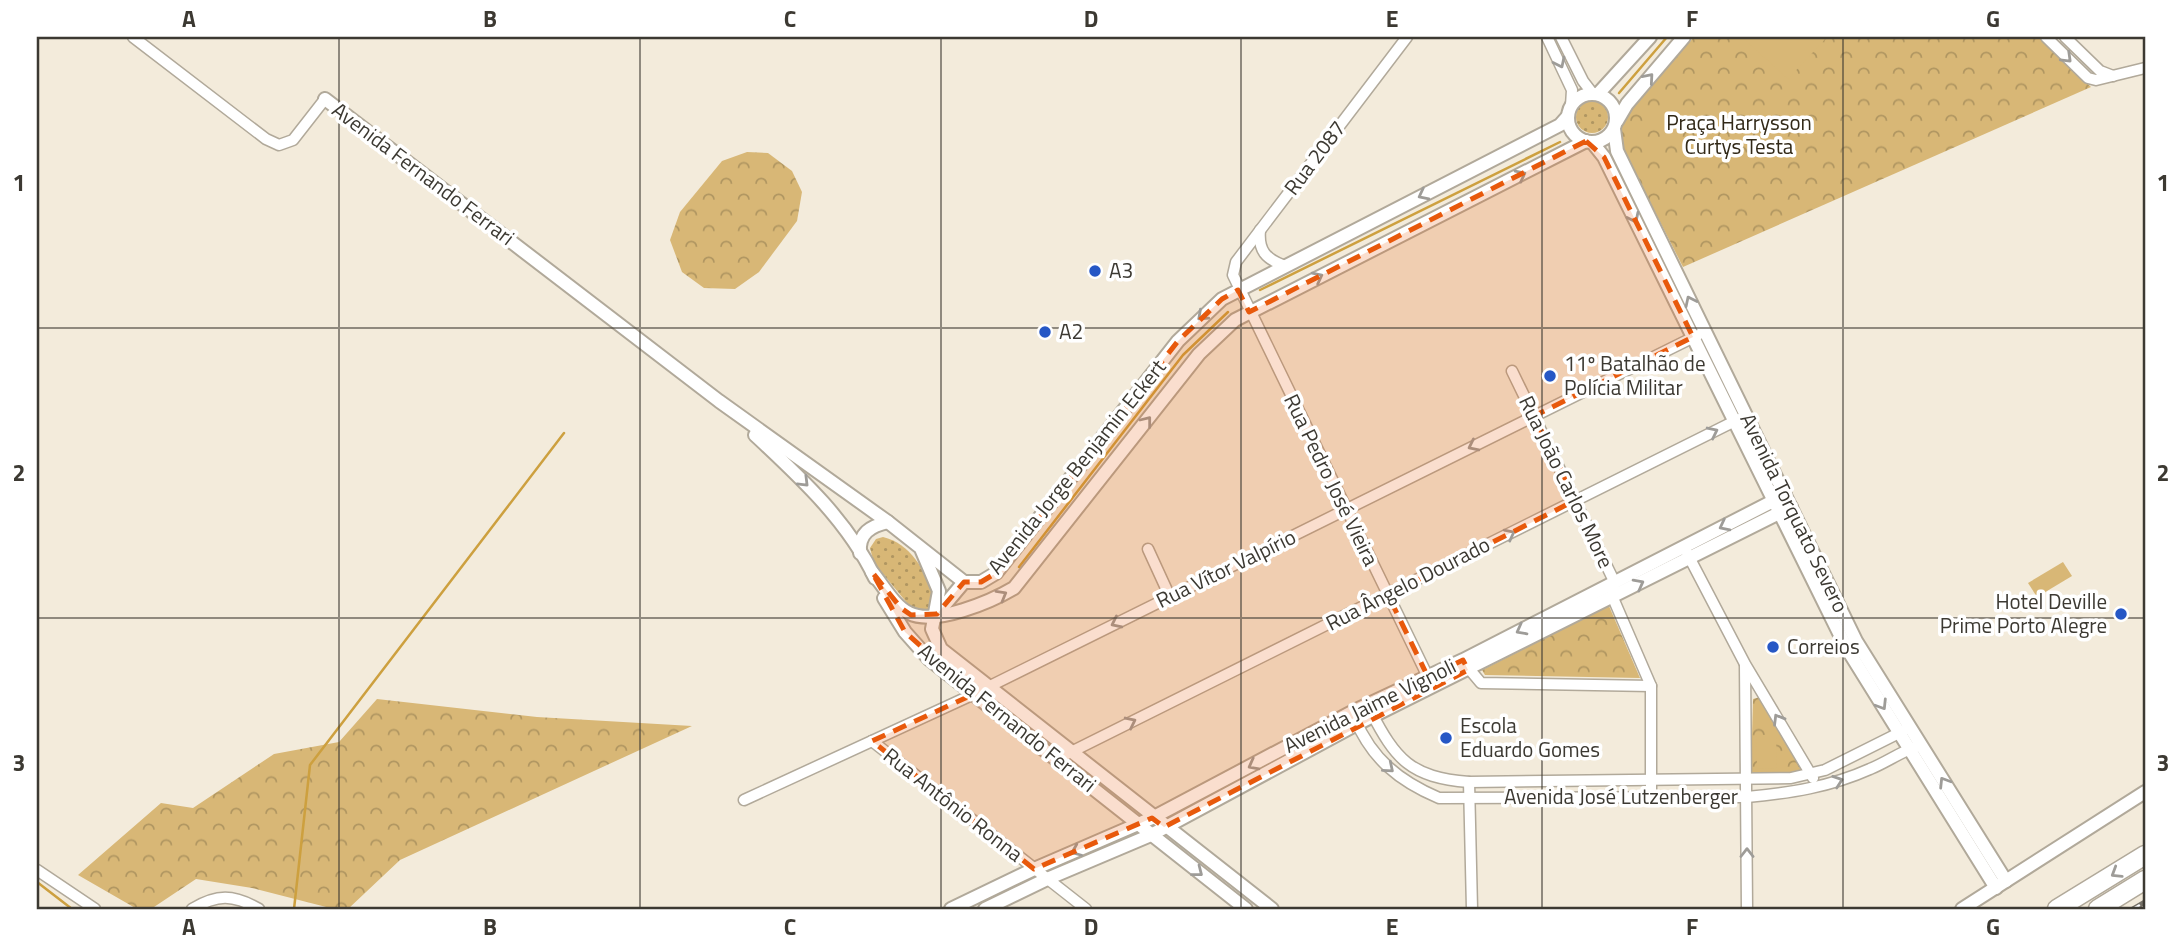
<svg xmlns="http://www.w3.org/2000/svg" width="2182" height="946" viewBox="0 0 2182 946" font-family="'Titillium Web',sans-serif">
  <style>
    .grass { fill: url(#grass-dots) }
    .forest { fill: url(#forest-crowns) }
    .pitch { fill: #d8b776 }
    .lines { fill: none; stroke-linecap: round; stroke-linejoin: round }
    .stream { stroke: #cda03f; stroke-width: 2.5 }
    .street-casing { stroke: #b1a99a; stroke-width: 13 }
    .secondary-casing { stroke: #b1a99a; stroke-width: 16 }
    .highway-casing { stroke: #b1a99a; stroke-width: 21 }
    .street { stroke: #fff; stroke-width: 10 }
    .secondary { stroke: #fff; stroke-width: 12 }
    .highway { stroke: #fff; stroke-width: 18 }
    .rail-casing { stroke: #767168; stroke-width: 5 }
    .rail { stroke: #fff; stroke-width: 2.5; stroke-dasharray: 8; stroke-linecap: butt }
    .oneway { stroke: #9e9c98 }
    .marked { fill: #e8590c; fill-opacity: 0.2; stroke: #e8590c; stroke-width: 5; stroke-dasharray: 14 9; stroke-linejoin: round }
    .grid { fill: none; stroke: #3c3932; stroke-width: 2; stroke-opacity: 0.55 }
    .poi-dot { fill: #2657c5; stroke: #fff; stroke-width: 2.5 }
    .labels { text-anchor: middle; stroke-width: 7; stroke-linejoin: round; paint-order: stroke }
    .park-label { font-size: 21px; fill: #312817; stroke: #fff }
    .street-label { font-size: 21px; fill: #3c3932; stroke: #fff }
    .poi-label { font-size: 21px; fill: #3c3932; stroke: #fff; text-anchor: start }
    .neatline { fill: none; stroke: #3c3932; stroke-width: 2.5 }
    .grid-label { font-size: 23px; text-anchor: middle; font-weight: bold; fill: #3c3932 }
  </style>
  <defs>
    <pattern id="grass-dots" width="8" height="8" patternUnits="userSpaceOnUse" patternTransform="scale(1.75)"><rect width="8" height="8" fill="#d8b776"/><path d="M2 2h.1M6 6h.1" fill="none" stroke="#b09661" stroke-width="1.8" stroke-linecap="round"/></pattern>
    <pattern id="forest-crowns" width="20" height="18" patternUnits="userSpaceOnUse" patternTransform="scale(1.75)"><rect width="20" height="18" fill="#d8b776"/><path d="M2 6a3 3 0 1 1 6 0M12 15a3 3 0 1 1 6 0" fill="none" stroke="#b09661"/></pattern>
  </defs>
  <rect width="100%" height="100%" fill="#f3ebdb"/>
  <g class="grass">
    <circle cx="1592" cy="117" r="16"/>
    <path d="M883 537C910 543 925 571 935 594L930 610 912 609 874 563 870 548 876 539Z"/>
  </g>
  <g class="forest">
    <polygon points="1694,37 2039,37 2091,87 1683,267 1620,143 1620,128 1626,115"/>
    <polygon points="747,152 768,153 792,171 802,192 797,221 759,272 735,289 704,288 682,272 670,240 680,212 722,161"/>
    <polygon points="1609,606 1640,678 1485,675 1482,670"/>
    <polygon points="1760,697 1805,774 1751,776 1753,699"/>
    <polygon points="377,699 537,717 692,726 400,860 348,909 334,909 252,888 196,879 151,909 137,909 78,875 161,803 193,808 274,754 339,742"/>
  </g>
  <g class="pitch">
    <polygon points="1742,37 1827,37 1788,79"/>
    <polygon points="2063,562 2072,576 2037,597 2028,583"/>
    <polygon points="1756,735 1776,735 1777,768 1757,769"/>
  </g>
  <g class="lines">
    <g class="stream">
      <polyline points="1619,93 1667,37"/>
      <polyline points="1260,290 1560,142"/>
      <polyline points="1019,567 1183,355 1228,312"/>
      <polyline points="37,882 72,909"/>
      <polyline points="294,909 310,765 564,433"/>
    </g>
    <g class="street-casing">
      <g id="street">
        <polyline points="133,37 266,139 279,145 293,140 325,99"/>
        <polyline points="1407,37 1236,262 1233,275 1428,677"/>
        <polyline points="1547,37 1572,90 1571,106"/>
        <polyline points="1561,37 1583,81 1593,94"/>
        <polyline points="2046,37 2088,78 2096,80 2145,68"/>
        <polyline points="2065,37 2100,71 2113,76"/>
        <path d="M1260 230C1258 251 1266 259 1285 266"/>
        <polyline points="1512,371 1614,581 1613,598 1651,686 1651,797"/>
        <polyline points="1148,549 1170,597"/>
        <polyline points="1687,553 1745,664 1813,778"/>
        <polyline points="1465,664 1481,683 1651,686"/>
        <polyline points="1745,665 1747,909"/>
        <path d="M1370 710C1396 760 1410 777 1469 782L1791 778 1825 770 1903 731"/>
        <path d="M1355 719C1372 759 1399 781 1439 798L1747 797C1790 793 1830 787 1870 769 1885 763 1899 753 1915 747"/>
        <polyline points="872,741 1086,909"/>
        <polyline points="1057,759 1739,419"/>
        <polyline points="1469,782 1472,909"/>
        <polyline points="744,800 974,694 1698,335"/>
        <polyline points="37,870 95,909"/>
        <path d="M192 909C217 894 233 894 259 909"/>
      </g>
    </g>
    <g class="secondary-casing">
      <g id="secondary">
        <circle cx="1592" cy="118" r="24"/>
        <polyline points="1598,94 1650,37"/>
        <polyline points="325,99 719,401 888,522 964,582"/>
        <polyline points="1617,121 1627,104 1684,37"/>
        <polyline points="1614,129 1617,151 1856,641 2006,881"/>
        <polyline points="1592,142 1604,157 1846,647 1996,888"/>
        <path d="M755 435C800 477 848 521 875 578"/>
        <polyline points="922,551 939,591 932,629 941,649 1272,909"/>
        <path d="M860 553C858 533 871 526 888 522"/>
        <path d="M872 572C883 585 894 606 909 613 935 626 992 601 1014 588L1199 354 1235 320 1586 141"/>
        <polyline points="964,582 981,582 996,573 1178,341 1222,299 1560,125 1568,116"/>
        <polyline points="884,598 905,632 929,659 1246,909"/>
        <polyline points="937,614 964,582"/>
        <polyline points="951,909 1034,869 1152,818 1352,712 1463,660 1785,495"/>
        <polyline points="985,909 1047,879 1151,835 1357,724 1791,507"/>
        <polyline points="1962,909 2145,792"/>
      </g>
    </g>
    <g class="highway-casing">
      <g id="highway">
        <polyline points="2057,909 2145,855"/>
        <polyline points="2098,909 2145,880"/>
      </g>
    </g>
    <use href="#street" class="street"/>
    <use href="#secondary" class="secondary"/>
    <use href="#highway" class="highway"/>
    <g class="rail-casing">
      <polyline id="rail" points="2133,909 2145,902"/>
    </g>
    <use href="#rail" class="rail"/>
  </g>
  <defs><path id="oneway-chevron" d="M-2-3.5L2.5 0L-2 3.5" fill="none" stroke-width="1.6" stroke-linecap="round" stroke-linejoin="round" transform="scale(1.75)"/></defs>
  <g class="oneway">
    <use href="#oneway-chevron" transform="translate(2067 58) rotate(44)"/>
    <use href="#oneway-chevron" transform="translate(1560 63) rotate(64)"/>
    <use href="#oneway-chevron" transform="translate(1649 78) rotate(-49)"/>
    <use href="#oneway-chevron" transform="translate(1521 175) rotate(-27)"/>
    <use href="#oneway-chevron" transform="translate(1423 195) rotate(153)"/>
    <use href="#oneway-chevron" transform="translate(1634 218) rotate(64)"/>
    <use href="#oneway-chevron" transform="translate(1318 277) rotate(-27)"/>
    <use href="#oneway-chevron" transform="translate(1690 301) rotate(-116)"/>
    <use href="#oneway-chevron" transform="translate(1202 316) rotate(138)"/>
    <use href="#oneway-chevron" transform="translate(1147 421) rotate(-52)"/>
    <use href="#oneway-chevron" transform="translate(1713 432) rotate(-26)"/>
    <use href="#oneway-chevron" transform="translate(1473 446) rotate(154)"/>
    <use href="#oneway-chevron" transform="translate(804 482) rotate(45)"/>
    <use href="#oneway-chevron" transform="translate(1724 526) rotate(153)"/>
    <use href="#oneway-chevron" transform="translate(1510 534) rotate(-27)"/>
    <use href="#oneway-chevron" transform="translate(1639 584) rotate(-28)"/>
    <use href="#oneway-chevron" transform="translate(1002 595) rotate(-30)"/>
    <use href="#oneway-chevron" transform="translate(1116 623) rotate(154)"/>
    <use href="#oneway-chevron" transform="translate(1521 630) rotate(152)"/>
    <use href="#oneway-chevron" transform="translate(1882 705) rotate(58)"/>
    <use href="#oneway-chevron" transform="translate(1778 719) rotate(-121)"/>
    <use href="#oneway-chevron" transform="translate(1131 722) rotate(-26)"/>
    <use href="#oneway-chevron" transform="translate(1253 765) rotate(152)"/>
    <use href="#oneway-chevron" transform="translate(1389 768) rotate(40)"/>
    <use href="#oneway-chevron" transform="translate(1838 781) rotate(-19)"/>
    <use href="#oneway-chevron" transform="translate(1944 782) rotate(-122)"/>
    <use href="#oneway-chevron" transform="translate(1076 851) rotate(157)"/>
    <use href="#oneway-chevron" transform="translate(1747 853) rotate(-90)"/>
    <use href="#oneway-chevron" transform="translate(1198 872) rotate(38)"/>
    <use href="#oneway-chevron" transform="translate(2116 873) rotate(148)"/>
  </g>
  <path class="marked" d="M1586 141 1604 157 1693 337 1534 416 1576 500 1388 595 1428 677 1463 660 1468 670 1164 827 1152 818 1034 869 872 741 974 694 905 632 872 572 901 608 911 615 937 614 964 582H981L996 573 1178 341 1222 299 1238 290 1249 312Z"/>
  <path class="grid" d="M339 37V909M640 37V909M941 37V909M1241 37V909M1542 37V909M1843 37V909M37 328H2145M37 618H2145"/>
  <g class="poi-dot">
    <circle cx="1095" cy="271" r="7"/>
    <circle cx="1045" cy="332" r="7"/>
    <circle cx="1550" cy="376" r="7"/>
    <circle cx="2121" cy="614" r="7"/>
    <circle cx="1773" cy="647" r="7"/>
    <circle cx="1446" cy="738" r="7"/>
  </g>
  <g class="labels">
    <g class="park-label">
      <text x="1739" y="130">Praça Harrysson<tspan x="1739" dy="24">Curtys Testa</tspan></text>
    </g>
    <g class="street-label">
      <text transform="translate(1315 158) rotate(-53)" y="7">Rua 2087</text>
      <text transform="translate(423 174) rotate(37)" y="7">Avenida Fernando Ferrari</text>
      <text transform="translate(1077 467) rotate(-51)" y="7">Avenida Jorge Benjamin Eckert</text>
      <text transform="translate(1331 480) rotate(64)" y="7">Rua Pedro José Vieira</text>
      <text transform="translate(1566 482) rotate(64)" y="7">Rua João Carlos More</text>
      <text transform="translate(1794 513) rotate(64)" y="7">Avenida Torquato Severo</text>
      <text transform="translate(1226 569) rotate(-26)" y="7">Rua Vítor Valpírio</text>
      <text transform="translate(1408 584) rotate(-27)" y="7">Rua Ângelo Dourado</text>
      <text transform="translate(1370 706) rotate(-26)" y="7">Avenida Jaime Vignoli</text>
      <text transform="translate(1007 718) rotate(39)" y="7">Avenida Fernando Ferrari</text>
      <text x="1621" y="804">Avenida José Lutzenberger</text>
      <text transform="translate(953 805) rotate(38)" y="7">Rua Antônio Ronna</text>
    </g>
    <g class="poi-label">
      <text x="1109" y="278">A3</text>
      <text x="1059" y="339">A2</text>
      <text x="1564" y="371">11º Batalhão de<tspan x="1564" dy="24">Polícia Militar</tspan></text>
      <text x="2107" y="609" text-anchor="end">Hotel Deville<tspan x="2107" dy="24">Prime Porto Alegre</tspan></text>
      <text x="1787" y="654">Correios</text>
      <text x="1460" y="733">Escola<tspan x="1460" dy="24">Eduardo Gomes</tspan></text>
    </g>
  </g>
  <rect width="2182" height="946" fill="none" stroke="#ffffff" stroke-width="77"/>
  <rect x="38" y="38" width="2106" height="870" class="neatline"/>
  <g class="grid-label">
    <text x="189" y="27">A</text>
    <text x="490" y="27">B</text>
    <text x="790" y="27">C</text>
    <text x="1091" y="27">D</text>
    <text x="1392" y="27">E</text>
    <text x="1692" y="27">F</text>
    <text x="1993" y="27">G</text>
    <text x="19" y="191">1</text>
    <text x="2163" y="191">1</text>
    <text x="19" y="481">2</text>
    <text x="2163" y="481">2</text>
    <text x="19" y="771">3</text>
    <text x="2163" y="771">3</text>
    <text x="189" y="935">A</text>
    <text x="490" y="935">B</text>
    <text x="790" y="935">C</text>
    <text x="1091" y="935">D</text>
    <text x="1392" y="935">E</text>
    <text x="1692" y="935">F</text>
    <text x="1993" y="935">G</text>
  </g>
</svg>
